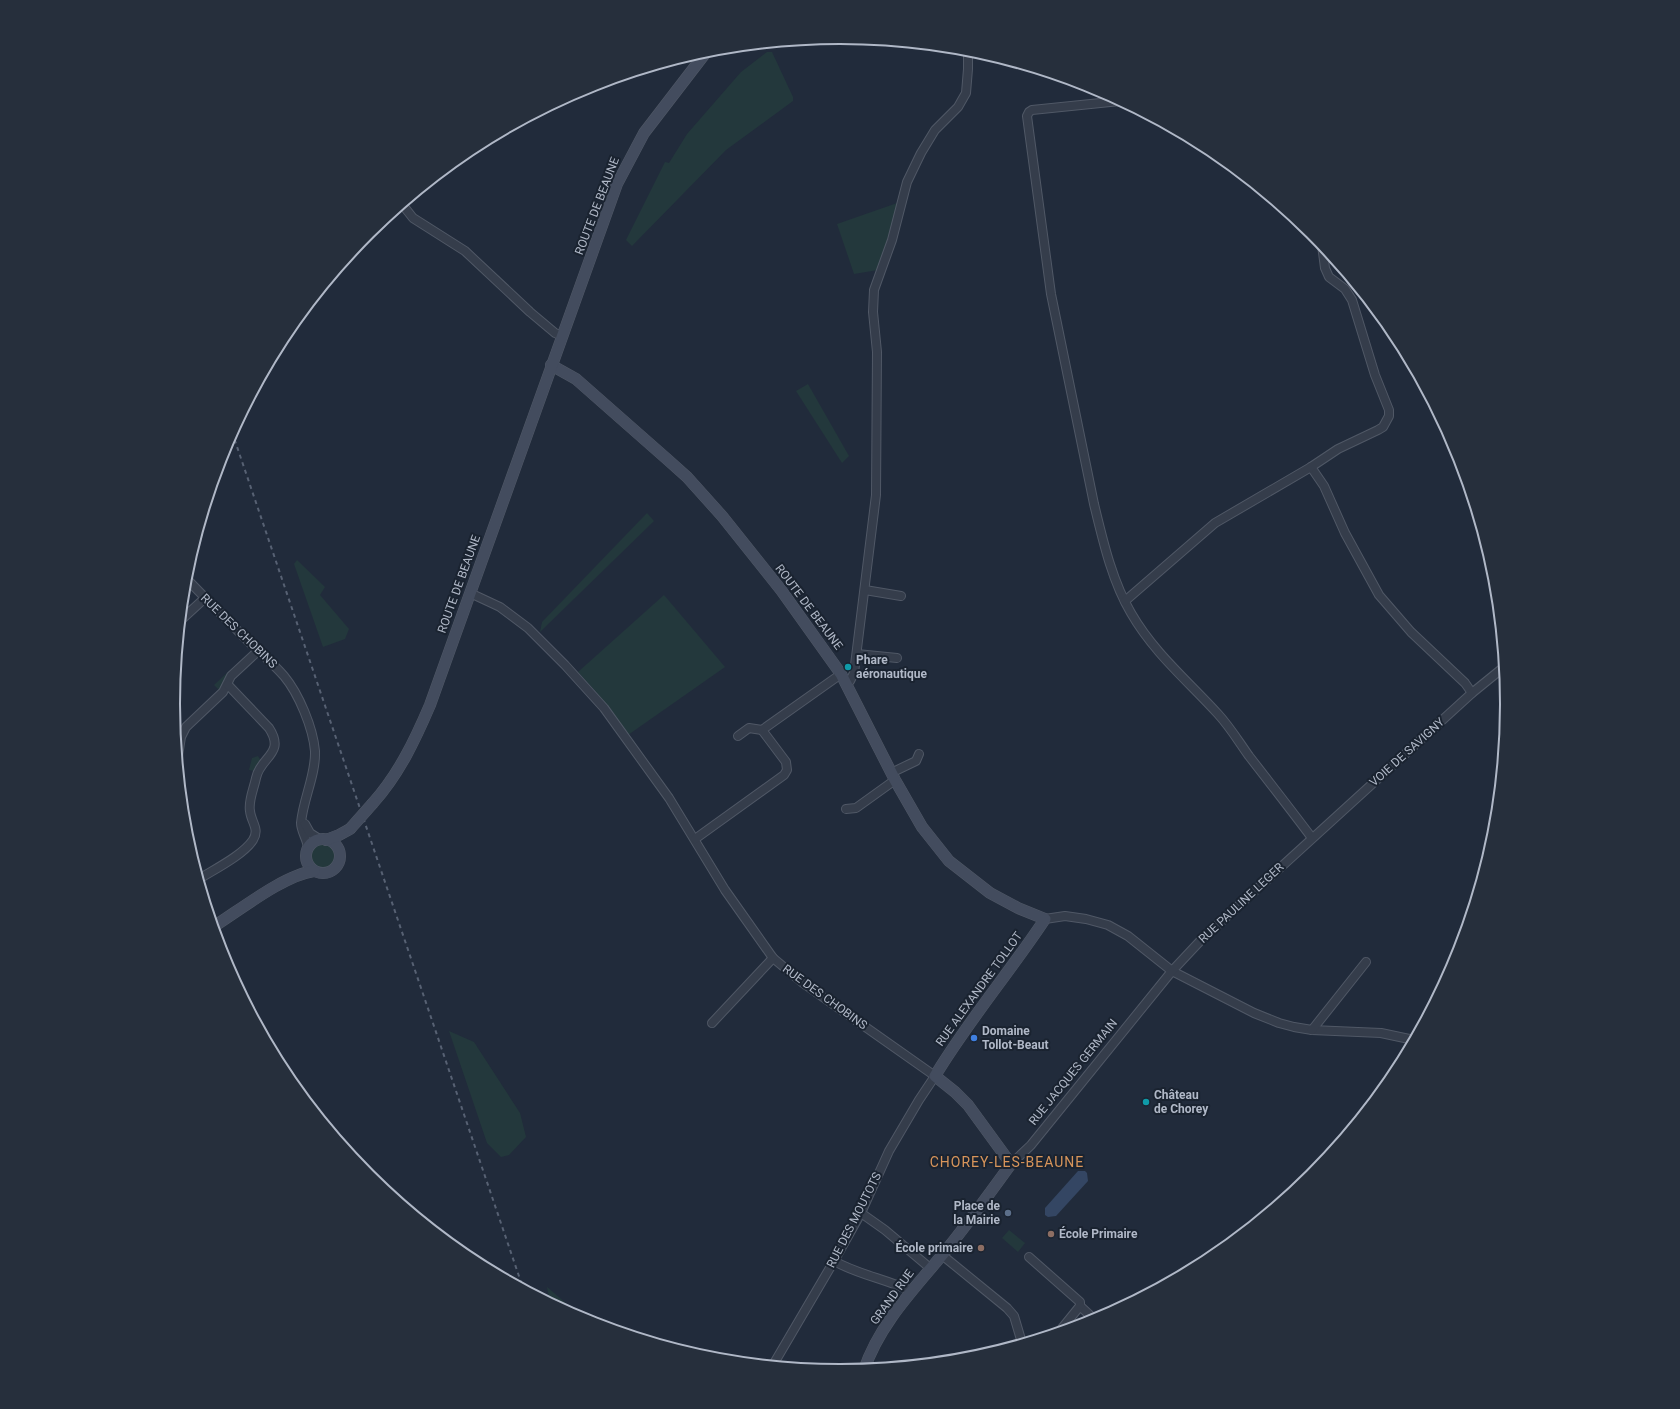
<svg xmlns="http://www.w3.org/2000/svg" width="1680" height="1409" viewBox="0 0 1680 1409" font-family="Roboto,sans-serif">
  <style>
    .green { fill: #23383c }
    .water { fill: #344663 }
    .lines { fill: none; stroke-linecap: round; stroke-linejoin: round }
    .street-casing { stroke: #505866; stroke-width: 10 }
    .secondary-casing { stroke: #505866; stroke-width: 12 }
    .street { stroke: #353d4b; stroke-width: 8 }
    .secondary { stroke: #434c5e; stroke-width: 11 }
    .rail { stroke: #576173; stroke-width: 2; stroke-dasharray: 4 4; stroke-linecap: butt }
    .secondary-bridge-casing { stroke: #505866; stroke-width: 12; stroke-linecap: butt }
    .secondary-bridge { stroke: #434c5e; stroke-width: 11 }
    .culture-dot { fill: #0f9aa8; stroke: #1a2330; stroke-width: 1.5 }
    .shop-dot { fill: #3f7fe0; stroke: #1a2330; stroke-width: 1.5 }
    .service-dot { fill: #5c6f8a; stroke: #1a2330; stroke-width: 1.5 }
    .education-dot { fill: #8d6e63; stroke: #1a2330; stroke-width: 1.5 }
    .labels { text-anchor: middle; stroke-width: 4; stroke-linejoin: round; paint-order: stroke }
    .street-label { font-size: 12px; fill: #b0b8c7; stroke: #1a2330 }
    .poi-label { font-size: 12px; font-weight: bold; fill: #b0b8c7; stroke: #1a2330; text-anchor: start }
    .quarter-label { font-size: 14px; letter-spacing: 1px; fill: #d8955b; stroke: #1a2330 }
    .rim { fill: none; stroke: #b0b8c7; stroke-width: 2 }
  </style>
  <rect width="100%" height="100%" fill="#212b3b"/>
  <g class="green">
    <polygon points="767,52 772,52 793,97 793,101 726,150 632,246 626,240 665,162 669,163 687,134 741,72"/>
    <polygon points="900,202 886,255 878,270 854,274 837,224"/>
    <polygon points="808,384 849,456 842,463 796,391"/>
    <polygon points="647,513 654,521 540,632 542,622"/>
    <polygon points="297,560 325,587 320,595 349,629 345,639 323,647 294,564"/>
    <polygon points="664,595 725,667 628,735 597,693 578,672"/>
    <polygon points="229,671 230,673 219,690 214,685"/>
    <polygon points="258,756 261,761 254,771 249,770 252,758"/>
    <circle cx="324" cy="857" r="13"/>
    <polygon points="449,1031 474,1042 520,1113 526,1137 509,1155 501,1157 487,1143"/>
    <polygon points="1009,1230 1025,1243 1018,1252 1002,1238"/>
    <polygon points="547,1287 588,1322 550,1303"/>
  </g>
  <polygon class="water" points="1078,1171 1085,1171 1087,1173 1088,1181 1056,1216 1048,1217 1045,1215 1045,1208"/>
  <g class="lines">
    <g class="street-casing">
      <g id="street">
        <path d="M1120 101 1032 110 1029 112 1027 116 1051 294 1094 504C1103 541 1112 581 1131 613 1154 653 1188 681 1218 714 1230 727 1239 742 1249 756 1270 783 1291 810 1312 838"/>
        <polyline points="402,204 413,218 465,251 530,312 555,333 562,336"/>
        <polyline points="1311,467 1324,486 1345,533 1379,595 1411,632 1465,683 1472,693"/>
        <path d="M185 577C205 598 226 619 247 640 259 652 273 663 284 676 299 694 313 728 315 751 316 775 303 799 301 823 301 832 308 840 308 849"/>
        <polyline points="865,590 901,596"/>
        <polyline points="470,593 500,607 528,628 565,665 604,708 669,798 725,890 773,958 803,983 935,1076 919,1100 889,1151 861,1213 834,1261 773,1365"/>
        <polyline points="1125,601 1215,523 1311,467 1338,449 1378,430 1383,427 1389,416 1389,410 1375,375 1352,300 1345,289 1329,277 1325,268 1322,245"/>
        <polyline points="181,620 205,598"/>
        <polyline points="857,654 897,658"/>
        <polyline points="846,683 850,681 854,673 876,495 877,352 873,312 874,290 892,240 907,182 921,153 935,130 958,107 966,93 968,69 968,50"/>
        <polyline points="738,736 749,728 762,730"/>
        <polyline points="178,756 181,737 186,727 223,692 231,676 258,651"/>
        <polyline points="891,773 916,761 919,754"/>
        <polyline points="846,809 856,808 895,780"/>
        <polyline points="305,824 310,833 321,840"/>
        <polyline points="695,839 784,775 787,770 786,762 762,730 841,674"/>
        <path d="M199 879C215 869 243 855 253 840 260 829 251 822 250 811 248 801 254 788 256 778 260 757 286 754 269 728L228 685"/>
        <polyline points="1045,919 1065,916 1086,919 1108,925 1128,936 1172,971 1254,1013 1279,1023 1294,1027 1312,1030 1381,1033 1414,1040"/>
        <polyline points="712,1023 773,958"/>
        <polyline points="1312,1030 1366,962"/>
        <polyline points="1011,1164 1031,1145 1172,971 1202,939 1472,693 1504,667"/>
        <polyline points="861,1213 885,1230 930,1268"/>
        <polyline points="942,1255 1007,1308 1014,1316 1022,1343"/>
        <polyline points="1029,1257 1080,1302 1080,1306 1096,1321"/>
        <path d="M834 1261C859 1275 886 1279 911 1291"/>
        <polyline points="1059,1332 1080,1306"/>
      </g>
    </g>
    <g class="secondary-casing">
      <g id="secondary">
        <path d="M551 365 576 379 668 460 687 477 722 516 781 590 841 674 895 780 922 827 949 861 990 893 1018 908 1045 919C1010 972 968 1021 935 1076L955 1092 968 1105 1011 1164C989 1194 967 1225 943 1254 913 1290 879 1325 864 1370"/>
        <path d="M373 803C399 774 415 740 430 705L617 184 644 133 707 51"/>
        <circle cx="323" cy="856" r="17"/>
        <polyline points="326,840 339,835 350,829"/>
        <path d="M213 927C240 910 284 875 314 871"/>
      </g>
    </g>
    <use href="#street" class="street"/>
    <use href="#secondary" class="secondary"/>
    <polyline class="rail" points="232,432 523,1288"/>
    <g class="secondary-bridge-casing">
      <polyline id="secondary-bridge" points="350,829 373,803"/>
    </g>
    <use href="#secondary-bridge" class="secondary-bridge"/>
  </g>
  <g class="culture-dot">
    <circle cx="848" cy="667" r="4"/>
    <circle cx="1146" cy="1102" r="4"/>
  </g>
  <circle class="shop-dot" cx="974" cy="1038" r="4"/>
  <circle class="service-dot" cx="1008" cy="1213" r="4"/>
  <g class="education-dot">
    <circle cx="1051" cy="1234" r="4"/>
    <circle cx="981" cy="1248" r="4"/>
  </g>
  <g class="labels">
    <g class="street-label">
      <text transform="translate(597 206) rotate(-69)" y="4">ROUTE DE BEAUNE</text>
      <text transform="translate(459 584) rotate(-70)" y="4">ROUTE DE BEAUNE</text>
      <text transform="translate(809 607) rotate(53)" y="4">ROUTE DE BEAUNE</text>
      <text transform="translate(239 631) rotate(44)" y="4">RUE DES CHOBINS</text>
      <text transform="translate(1407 752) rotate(-42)" y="4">VOIE DE SAVIGNY</text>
      <text transform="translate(1241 903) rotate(-43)" y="4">RUE PAULINE LEGER</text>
      <text transform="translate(979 989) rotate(-54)" y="4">RUE ALEXANDRE TOLLOT</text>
      <text transform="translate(825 997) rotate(36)" y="4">RUE DES CHOBINS</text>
      <text transform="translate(1073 1072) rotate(-51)" y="4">RUE JACQUES GERMAIN</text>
      <text transform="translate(854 1220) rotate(-63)" y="4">RUE DES MOUTOTS</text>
      <text transform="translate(892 1297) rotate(-54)" y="4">GRAND RUE</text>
    </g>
    <g class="poi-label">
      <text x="856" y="664">Phare<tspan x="856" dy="14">aéronautique</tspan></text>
      <text x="982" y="1035">Domaine<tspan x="982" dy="14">Tollot-Beaut</tspan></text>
      <text x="1154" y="1099">Château<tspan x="1154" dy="14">de Chorey</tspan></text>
      <text x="1000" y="1210" text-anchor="end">Place de<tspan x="1000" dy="14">la Mairie</tspan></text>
      <text x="1059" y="1238">École Primaire</text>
      <text x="973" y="1252" text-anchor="end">École primaire</text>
    </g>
    <g class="quarter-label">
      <text x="1007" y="1167">CHOREY-LES-BEAUNE</text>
    </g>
  </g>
  <path d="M0 0H1680V1409H0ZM180 704a660 660 0 1 1 1320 0a660 660 0 1 1-1320 0Z" fill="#262f3c" fill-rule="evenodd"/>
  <path class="rim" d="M180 704a660 660 0 1 1 1320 0a660 660 0 1 1-1320 0Z"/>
</svg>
